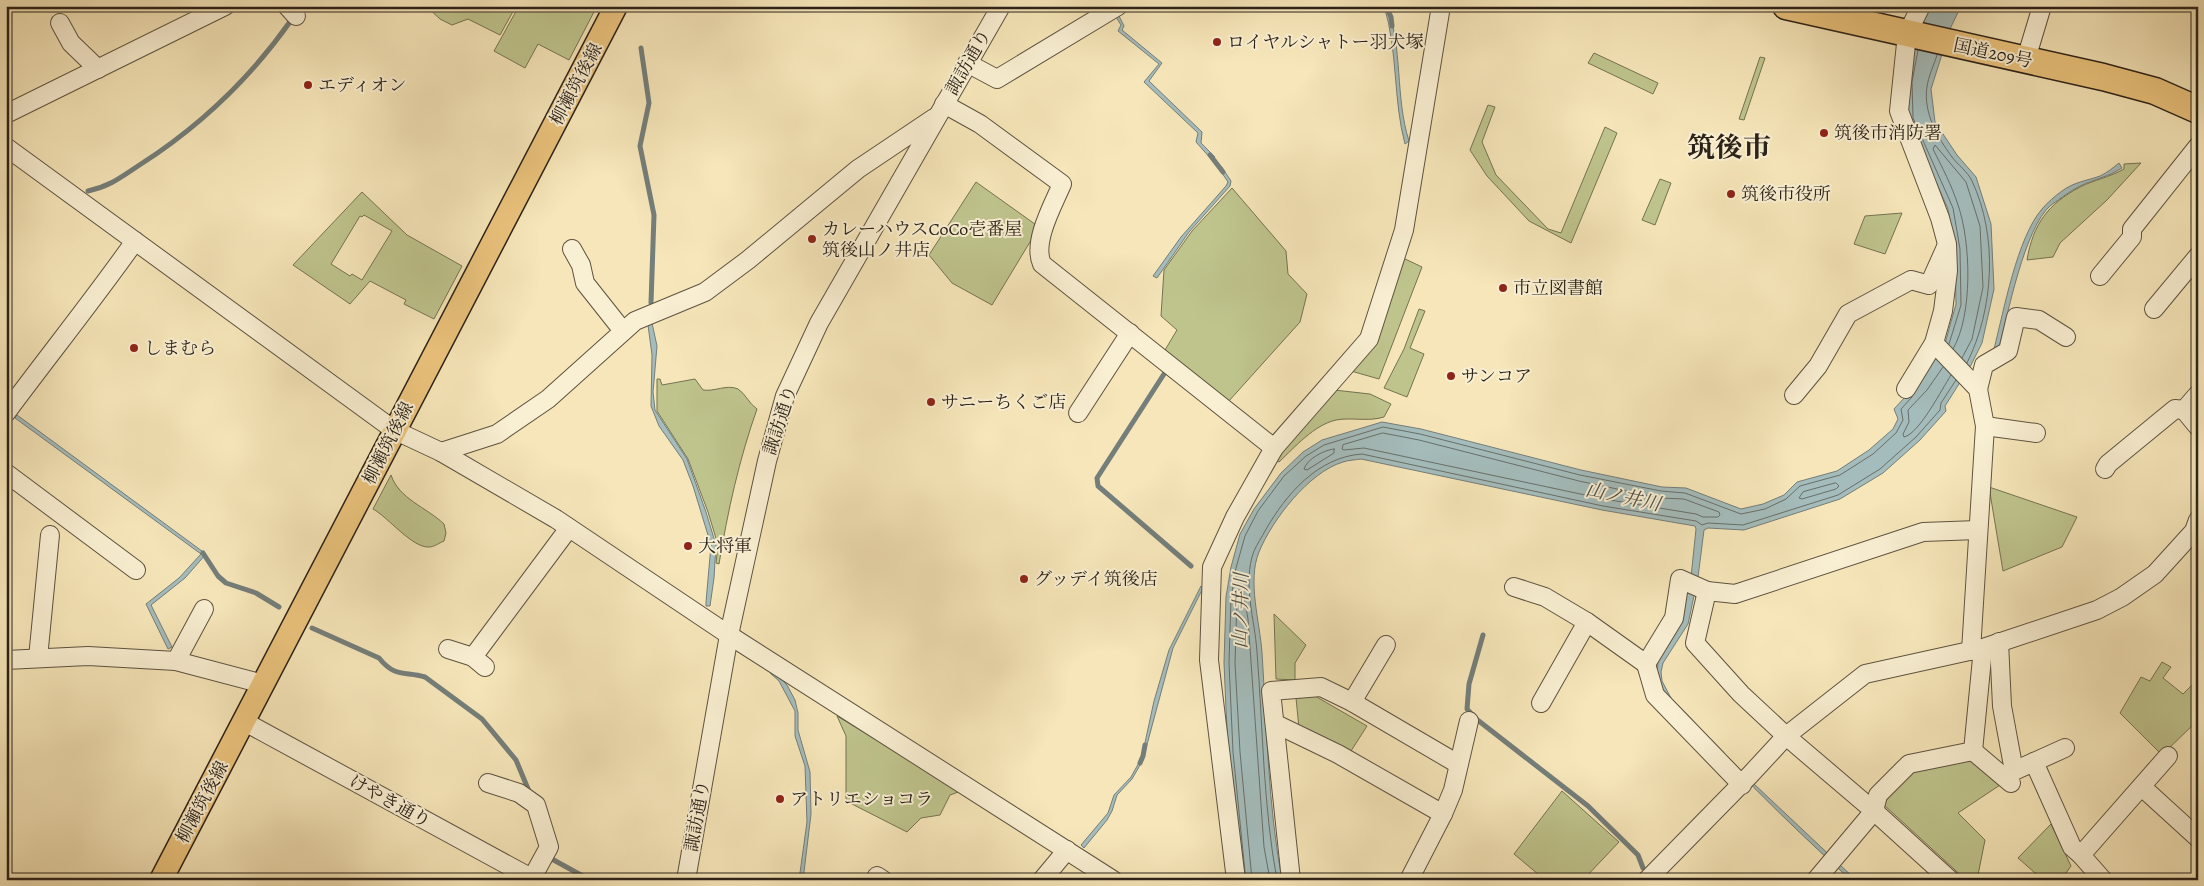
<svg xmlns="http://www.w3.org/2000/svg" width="2204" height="886" viewBox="0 0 2204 886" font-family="Alegreya,'Noto Serif JP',serif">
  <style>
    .green { fill: #bfc48d; stroke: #757352; fill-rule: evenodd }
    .water { fill: #a4bcbb; stroke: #747e7a }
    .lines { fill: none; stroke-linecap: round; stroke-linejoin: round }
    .shore { stroke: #686f6a; stroke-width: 1 }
    .stream { stroke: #747e7a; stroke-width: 5 }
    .minor-casing { stroke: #5e5340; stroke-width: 20 }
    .major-casing { stroke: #2b2218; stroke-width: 25 }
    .highway-casing { stroke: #2b2218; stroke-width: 29 }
    .minor { stroke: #f9efd2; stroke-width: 18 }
    .major { stroke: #ebc37c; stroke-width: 22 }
    .highway { stroke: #ebc37c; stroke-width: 26 }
    .poi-dot { fill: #8f2418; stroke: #f9efd2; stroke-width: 2 }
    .labels { text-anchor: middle; stroke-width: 4; stroke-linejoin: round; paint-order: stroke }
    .poi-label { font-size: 18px; fill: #2b2218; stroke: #f9efd2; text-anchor: start }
    .street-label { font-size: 18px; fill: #2b2218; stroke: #f9efd2 }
    .water-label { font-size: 19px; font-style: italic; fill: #4f5049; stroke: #f9efd2 }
    .town-label { font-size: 28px; font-weight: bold; fill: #2b2218; stroke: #f9efd2 }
  </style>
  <rect width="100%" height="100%" fill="#f6e6b9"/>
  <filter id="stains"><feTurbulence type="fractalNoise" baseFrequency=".004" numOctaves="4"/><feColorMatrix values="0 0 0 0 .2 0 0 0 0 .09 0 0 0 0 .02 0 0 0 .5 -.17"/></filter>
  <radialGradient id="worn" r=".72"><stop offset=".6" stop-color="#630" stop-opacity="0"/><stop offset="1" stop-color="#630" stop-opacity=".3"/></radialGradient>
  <g class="green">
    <polygon points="426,6 516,6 500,35 468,19 452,25 440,19"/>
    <polygon points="519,6 597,6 569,60 538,44 525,68 494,51"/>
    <polygon points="1594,53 1658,83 1653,94 1588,63"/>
    <polygon points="1760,57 1765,58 1744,120 1739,119"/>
    <polygon points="1488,105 1495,107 1482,142 1496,175 1548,229 1561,233 1605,127 1617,133 1571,243 1529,221 1487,176 1470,150"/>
    <path d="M2141 163 2107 200 2060 243 2053 257 2027 260C2033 224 2048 204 2080 187 2094 180 2110 177 2124 169V164Z"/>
    <polygon points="1660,179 1671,183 1655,225 1642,220"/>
    <polygon points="976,182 1039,227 992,305 952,283 929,255"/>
    <polygon points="1232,188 1286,251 1288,274 1307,294 1300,322 1228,402 1165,350 1177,330 1161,316 1164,270 1192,231"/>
    <path d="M362 192 407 235 462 266 434 319 404 304 406 300 370 281 350 304 293 265ZM364 215 392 231 362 280 352 274 350 276 331 264 360 216 362 217Z"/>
    <polygon points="1902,213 1885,254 1854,244 1865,216"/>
    <polygon points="1403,258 1422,267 1379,379 1351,371"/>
    <polygon points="1419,309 1425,311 1410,348 1424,354 1407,397 1384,388 1404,349"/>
    <path d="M657 379H660L662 385 695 379 703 390C714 392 727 384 738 389 746 394 749 404 757 409 739 460 728 510 719 564L716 563 718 545 708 512 688 459 657 411Z"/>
    <path d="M1334 390 1370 394 1391 404 1384 417C1368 422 1352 417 1336 420 1314 425 1295 447 1279 462L1275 460Z"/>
    <path d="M391 475C399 499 426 507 444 524L446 533 444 541C439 543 434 547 429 547 412 548 388 517 373 509Z"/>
    <polygon points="1989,487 2077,517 2062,547 2003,571"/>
    <polygon points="1274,614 1306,645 1295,663 1295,680 1276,679"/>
    <polygon points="2162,662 2171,667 2163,678 2183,694 2194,683 2198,687 2198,720 2162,755 2120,713 2141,677 2150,681"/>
    <polygon points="1315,696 1367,726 1351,751 1299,728 1296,698"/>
    <polygon points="837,716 961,791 950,795 940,815 921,818 907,832 846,801 846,736"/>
    <polygon points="1973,755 2003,783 1958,813 1985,840 1977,880 1966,880 1884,805 1889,793 1911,772"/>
    <polygon points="1562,791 1619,842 1583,880 1545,880 1514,854"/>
    <polygon points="2051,824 2071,866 2061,880 2043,880 2018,858"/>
  </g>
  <g class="water">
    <path d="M1384 6H1387C1403 48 1395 97 1409 141L1405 144C1393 100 1398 50 1384 6Z"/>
    <path d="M1928 6H1961L1950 29 1931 89 1935 122 1957 155 1976 177 1991 224 1994 289 1982 343 1971 365 1945 406 1946 411 1920 440 1883 473 1840 499 1744 530 1708 528 1704 530 1698 577 1688 624 1663 663 1661 672 1662 681 1671 698 1753 783 1856 880H1851C1784 820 1722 756 1661 691L1657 677 1658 660 1682 621 1686 592 1691 577 1696 529 1695 526 1602 510 1361 459C1355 460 1349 460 1343 462 1309 472 1272 520 1259 552 1247 581 1260 622 1262 653 1267 729 1268 805 1282 880H1241L1228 753 1224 663 1226 597 1231 567 1240 534 1254 509 1281 473 1303 452 1322 440 1382 422 1421 429 1581 470 1662 487 1686 488 1741 509 1763 504 1784 495 1797 482 1837 471 1869 450 1893 429 1898 419 1894 409 1918 383 1932 364 1946 340 1956 304 1955 250 1948 209 1908 119 1907 82 1914 47Z"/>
    <polygon points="1119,16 1124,26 1122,30 1162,63 1149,81 1202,132 1201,143 1215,157 1212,160 1196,142 1198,133 1144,82 1159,64 1118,31 1121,25 1116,17"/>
    <path d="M2119 163 2122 168C2108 177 2094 179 2080 186 2070 191 2060 199 2051 205 2024 228 2008 315 1998 351L1994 349C2004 310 2017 238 2042 209 2047 203 2055 196 2062 191 2074 182 2086 181 2100 176 2107 173 2114 167 2119 163Z"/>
    <polygon points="1221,166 1231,181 1230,186 1189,232 1157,278 1153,276 1181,237 1226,186 1228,182 1218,167"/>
    <polygon points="652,323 657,346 653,392 655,410 687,459 706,512 716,545 714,578 710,606 706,606 706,602 711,545 693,486 683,460 659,426 651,406 652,355 648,325"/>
    <polygon points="17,415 206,554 185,578 151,605 172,647 168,649 146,604 179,578 201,554 15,418"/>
    <polygon points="1201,586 1203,588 1173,648 1145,752 1143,752 1154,701 1169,650"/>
    <polygon points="773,671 787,685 795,700 798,713 798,730 810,772 811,814 803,880 799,880 807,822 805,766 795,736 795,711 779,681 770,673"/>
    <polygon points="1141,759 1143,760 1132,779 1117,795 1112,811 1107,820 1084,848 1081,845 1108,813 1114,795 1131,777"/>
  </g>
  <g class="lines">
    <g class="shore">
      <polyline points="1918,50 1912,82 1913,118 1953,208 1960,249 1961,305 1949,344"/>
      <path d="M1937 55C1934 65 1928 77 1927 87 1923 113 1938 138 1952 157 1958 165 1968 172 1972 181 1998 236 1994 309 1967 363"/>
      <path d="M1953 349C1973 315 1971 242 1958 205 1952 186 1942 167 1933 149L1935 145 1966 182 1980 226 1983 287 1972 339 1962 358"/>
      <path d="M1943 367 1927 390 1908 410 1909 422 1903 434 1904 437C1919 434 1942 389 1951 375"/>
      <polygon points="1383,433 1419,440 1579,481 1660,498 1684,499 1719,512 1720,515 1718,517 1703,517 1696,514 1604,499 1364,448 1344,450 1342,449 1343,445"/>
      <path d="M1334 449V453L1307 470 1304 469C1307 459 1324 450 1334 449Z"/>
      <polygon points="1836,483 1839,486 1836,489 1802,499 1799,498 1803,492"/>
      <polyline points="1245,872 1233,752 1229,663 1231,598 1236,568 1245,536 1258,511 1284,476 1306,456 1324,445 1383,427 1420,434 1580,475 1661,491 1685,493 1741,514 1765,509 1786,499 1800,486 1840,475 1873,454 1896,433 1903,420 1901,409 1912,397"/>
      <polyline points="1252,880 1240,752 1235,663 1237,599 1238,591 1241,589 1243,591 1248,619 1264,847 1270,880"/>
      <path d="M1277 880C1263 805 1263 728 1257 652 1255 620 1242 583 1254 551 1257 544 1262 537 1265 531 1286 494 1318 457 1362 454L1603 506 1696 521 1702 525 1708 523 1743 525 1838 495 1880 469 1916 437 1940 410 1941 403 1956 380"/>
    </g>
    <g class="stream">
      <polyline points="1386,6 1391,17 1392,26"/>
      <polyline points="641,48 649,103 640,146 654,215 651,303"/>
      <polyline points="1210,155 1223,172"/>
      <path d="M88 191C111 186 121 177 141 164 200 126 252 76 292 19"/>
      <polyline points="1164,374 1097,478 1098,486 1191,566"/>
      <polyline points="203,553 218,576 226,583 256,593 279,607"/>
      <path d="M312 628 379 658C395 678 405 671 425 677L482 719 516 760 531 796"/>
      <polyline points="1483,635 1469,684 1467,709 1475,718 1588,806 1638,855 1643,868"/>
      <polyline points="1140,763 1143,756 1145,745"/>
      <polyline points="549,854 550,858 590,880"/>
    </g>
    <g class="minor-casing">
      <g id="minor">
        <polyline points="287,6 296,16"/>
        <polyline points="60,23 71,43 98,69"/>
        <polyline points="2026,59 2042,6"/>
        <polyline points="967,63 997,79 1118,6"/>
        <path d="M944 104 980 124 1062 184C1053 205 1032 242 1042 264L1274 448"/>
        <polyline points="6,114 225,6"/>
        <polyline points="6,147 394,430 441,452 556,519 729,635 1113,880"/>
        <polyline points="572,249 581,265 585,283 623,331"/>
        <polyline points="2100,276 2132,237 2132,229 2198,146"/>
        <polyline points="2154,309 2198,256"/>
        <polyline points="1934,343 1978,389 1985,426 1971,651"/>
        <polyline points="1906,389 1934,343 1943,311 1948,271 1947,244 1940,218 1899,111 1907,34 1921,6"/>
        <polyline points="1978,389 1984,365 2008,351 2016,317 2039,320 2066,337"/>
        <polyline points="2198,394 2184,410 2198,427"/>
        <polyline points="1794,395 1818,366 1848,314 1911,280 1929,285 1946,247"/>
        <path d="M6 413C49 355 94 299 135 241"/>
        <polyline points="1078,413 1130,333"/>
        <polyline points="1985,426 2036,433"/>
        <polyline points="441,452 497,434 548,399 635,321 705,292 748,260 858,169 934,118"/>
        <polyline points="2105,469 2108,464 2175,409 2184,410"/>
        <polyline points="6,473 136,570"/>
        <polyline points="1514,587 1545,597 1587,622 1646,664 1674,618 1680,579 1707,591"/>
        <polyline points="1999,642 2002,706 2014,771 2065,748"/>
        <polyline points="448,649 473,657 485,667"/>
        <polyline points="473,657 569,528"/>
        <polyline points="38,658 50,535"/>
        <polyline points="6,660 88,656 176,661 263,684"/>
        <polyline points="176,661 204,609"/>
        <polyline points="1646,664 1655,695 1742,785"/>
        <polyline points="1352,702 1386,645"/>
        <polyline points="1541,703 1587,622"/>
        <polyline points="245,722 535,880"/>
        <polyline points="1276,724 1338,754 1443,814"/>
        <polyline points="1973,751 2011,783"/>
        <polyline points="2034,762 2072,847 2081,855"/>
        <polyline points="488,783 519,793 536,805 549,847 532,878"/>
        <polyline points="2142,787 2198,838"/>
        <polyline points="877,876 883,880"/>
        <polyline points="686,880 729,635 767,461 785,396 819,323 1001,6"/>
        <polyline points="1042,880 1067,850"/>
        <polyline points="1236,880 1209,660 1212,567 1235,517 1274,448 1369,339 1404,230 1441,6"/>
        <polyline points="1291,880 1271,691 1321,687 1352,702 1458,764"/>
        <polyline points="1409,880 1443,814 1453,790 1469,721"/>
        <polyline points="1647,880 1750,775 1786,736 1865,674 1983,648 2097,610 2122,597 2155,574 2194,531 2198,520"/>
        <polyline points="1816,880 1874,811 1786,736 1741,694 1695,643 1707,591 1735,594 1923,532 1978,530"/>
        <polyline points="1950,880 1874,811 1878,795 1909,764 1973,751 1983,648"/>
        <polyline points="2103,880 2081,855 2168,756"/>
      </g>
    </g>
    <g class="major-casing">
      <polyline id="major" points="161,880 616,6"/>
    </g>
    <g class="highway-casing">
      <polyline id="highway" points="1786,6 2103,77 2155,91 2198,110"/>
    </g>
    <use href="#minor" class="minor"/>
    <use href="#major" class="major"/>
    <use href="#highway" class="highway"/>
  </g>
  <g class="poi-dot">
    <circle cx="1217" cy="42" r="5"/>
    <circle cx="308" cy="85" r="5"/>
    <circle cx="1824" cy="133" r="5"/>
    <circle cx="1731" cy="194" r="5"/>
    <circle cx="812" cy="239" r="5"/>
    <circle cx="1503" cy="288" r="5"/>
    <circle cx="134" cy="348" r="5"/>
    <circle cx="1451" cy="376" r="5"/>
    <circle cx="931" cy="402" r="5"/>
    <circle cx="688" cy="546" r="5"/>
    <circle cx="1024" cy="579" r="5"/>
    <circle cx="780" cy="799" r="5"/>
  </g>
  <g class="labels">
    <g class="poi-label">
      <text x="1227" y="48">ロイヤルシャトー羽犬塚</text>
      <text x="318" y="91">エディオン</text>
      <text x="1834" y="139">筑後市消防署</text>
      <text x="1741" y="200">筑後市役所</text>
      <text x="822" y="235">カレーハウスCoCo壱番屋<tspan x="822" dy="21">筑後山ノ井店</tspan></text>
      <text x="1513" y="294">市立図書館</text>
      <text x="144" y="354">しまむら</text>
      <text x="1461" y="382">サンコア</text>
      <text x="941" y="408">サニーちくご店</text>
      <text x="698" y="552">大将軍</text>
      <text x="1034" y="585">グッデイ筑後店</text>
      <text x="790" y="805">アトリエショコラ</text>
    </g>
    <g class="street-label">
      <text transform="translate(1993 53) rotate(12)" y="6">国道209号</text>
      <text transform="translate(968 62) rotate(-60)" y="6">諏訪通り</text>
      <text transform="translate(576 84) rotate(-62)" y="6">柳瀬筑後線</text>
      <text transform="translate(780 420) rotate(-72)" y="6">諏訪通り</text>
      <text transform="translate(388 443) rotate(-63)" y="6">柳瀬筑後線</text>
      <text transform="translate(390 801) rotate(29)" y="6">けやき通り</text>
      <text transform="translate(202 802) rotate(-62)" y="6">柳瀬筑後線</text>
      <text transform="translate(697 816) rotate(-80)" y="6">諏訪通り</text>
    </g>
    <g class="water-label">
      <text transform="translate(1623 496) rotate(12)" y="7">山ノ井川</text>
      <text transform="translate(1240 611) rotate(-89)" y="7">山ノ井川</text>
    </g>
    <g class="town-label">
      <text x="1729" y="157">筑後市</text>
    </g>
  </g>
  <rect width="2204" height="886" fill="none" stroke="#f6e6b9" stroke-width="25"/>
  <rect x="8" y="8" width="2189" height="871" fill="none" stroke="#2b2218" stroke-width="2.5"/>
  <rect x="12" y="12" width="2179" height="861" fill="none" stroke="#2b2218"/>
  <rect width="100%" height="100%" filter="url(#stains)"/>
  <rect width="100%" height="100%" fill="url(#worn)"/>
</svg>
